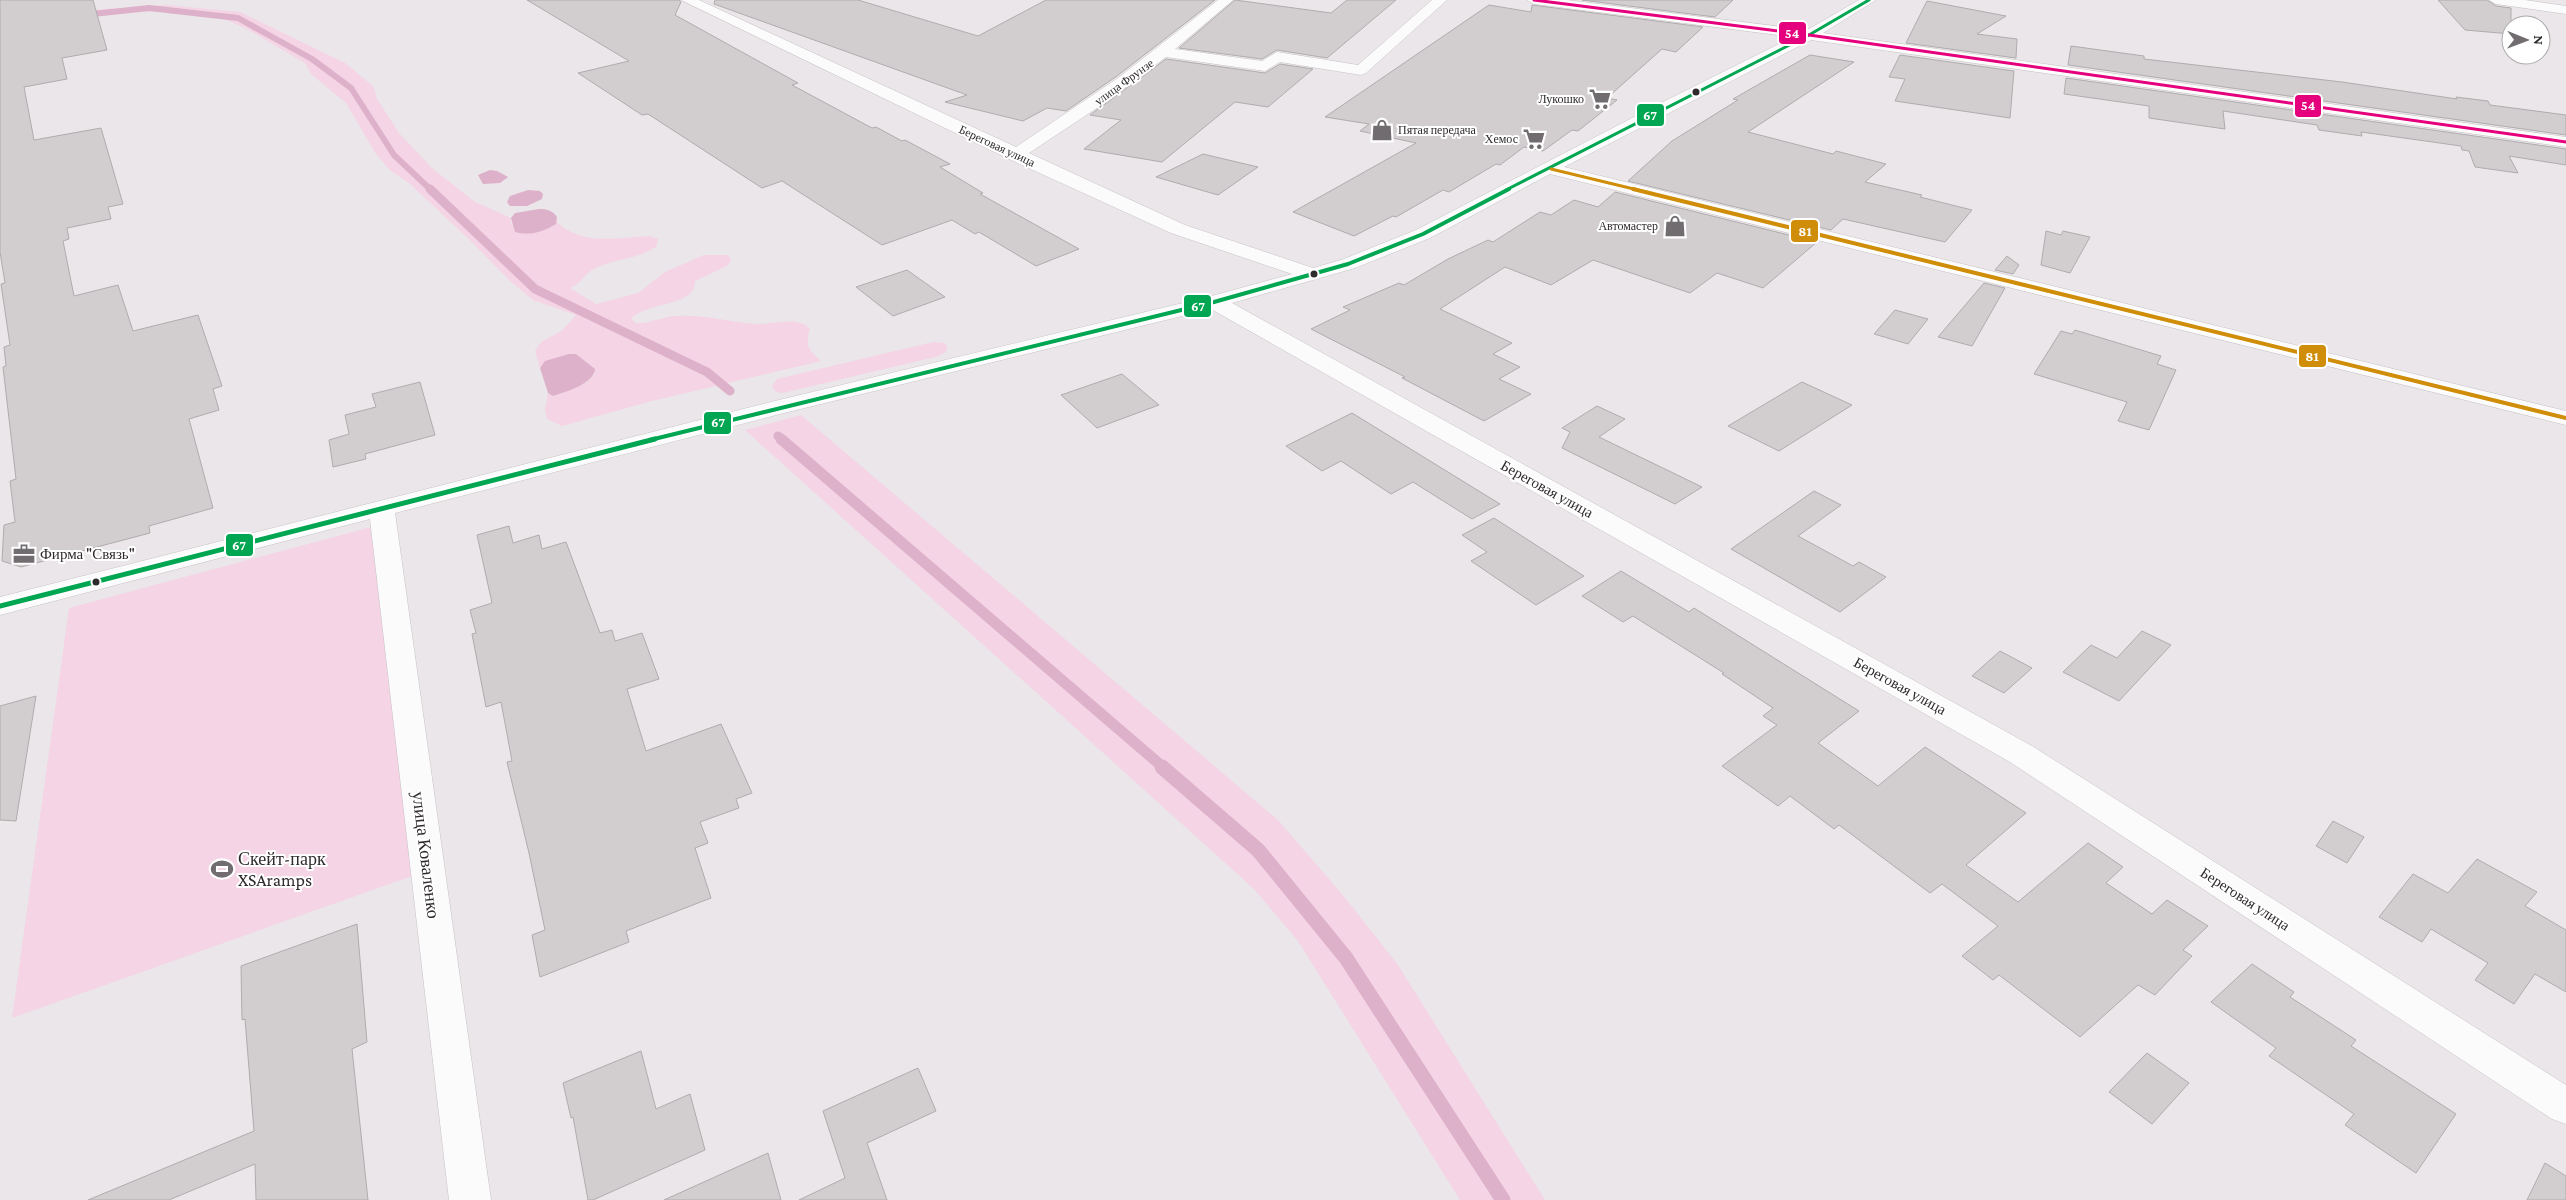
<svg xmlns="http://www.w3.org/2000/svg" width="2566" height="1200" viewBox="0 0 2566 1200" font-family="'Crimson Pro',serif">
  <style>
    .green { fill: #f4d4e5 }
    .water { fill: #ddb1c9 }
    .lines { fill: none; stroke-linecap: round; stroke-linejoin: round }
    .stream-far3 { stroke: #ddb1c9; stroke-width: 6 }
    .stream-far2 { stroke: #ddb1c9; stroke-width: 9 }
    .stream-far1 { stroke: #ddb1c9; stroke-width: 11 }
    .stream { stroke: #ddb1c9; stroke-width: 15 }
    .building { fill: #d2ced0; stroke: #afacae }
    .minor-casing { stroke: #c6c3c5; stroke-width: 1 }
    .minor { fill: #fcfbfc; fill-rule: evenodd }
    .bus-1-far2-casing { stroke: #fff; stroke-width: 5 }
    .bus-1-far1-casing { stroke: #fff; stroke-width: 7 }
    .bus-1-casing { stroke: #fff; stroke-width: 9 }
    .bus-2-casing { stroke: #fff; stroke-width: 5 }
    .bus-3-far1-casing { stroke: #fff; stroke-width: 5 }
    .bus-3-casing { stroke: #fff; stroke-width: 7 }
    .bus-1-far2 { stroke: #00a651; stroke-width: 3 }
    .bus-1-far1 { stroke: #00a651; stroke-width: 4 }
    .bus-1 { stroke: #00a651; stroke-width: 5 }
    .bus-2 { stroke: #e5007d; stroke-width: 3 }
    .bus-3-far1 { stroke: #cf8d09; stroke-width: 3 }
    .bus-3 { stroke: #cf8d09; stroke-width: 4 }
    .bus-dot { fill: #2f2b2d; stroke: #fff; stroke-width: 2 }
    .labels { text-anchor: middle; stroke-width: 4; stroke-linejoin: round; paint-order: stroke }
    .far-street-label { font-size: 12px; fill: #2f2b2d; stroke: #fff }
    .far-poi-label { font-size: 12px; fill: #2f2b2d; stroke: #fff; text-anchor: end }
    .street-label { font-size: 15px; fill: #2f2b2d; stroke: #fff }
    .poi-label { font-size: 15px; fill: #2f2b2d; stroke: #fff; text-anchor: start }
    .near-street-label { font-size: 18px; fill: #2f2b2d; stroke: #fff }
    .near-poi-label { font-size: 18px; fill: #2f2b2d; stroke: #fff; text-anchor: start }
    .line-badge { stroke: #fff; stroke-width: 2 }
    .badge-label { font-size: 14px; text-anchor: middle; font-weight: bold; fill: #fff }
  </style>
  <rect width="100%" height="100%" fill="#ebe6e9"/>
  <g class="green">
    <path d="M166 5 240 12 345 63 373 86 377 99 399 133 433 169 475 202 511 218V225L556 224V221C580 246 618 238 649 236L658 239 657 246C635 261 615 258 594 269 584 274 581 284 570 288L596 304 638 293 665 272 704 255H728L731 260 727 266 695 281C696 307 648 301 631 319L636 323C650 324 663 316 678 316 705 314 731 323 759 324 775 324 799 316 810 329 805 345 808 351 821 361L652 401 562 426 547 419 545 410 548 393 553 396C567 391 586 386 595 374L545 361 540 368 535 351 542 341 562 331 576 315 533 300 509 280 473 243 409 183 390 170 376 154 346 103 311 74 305 63 249 30 227 20 196 14 150 11 75 18 92 10Z"/>
    <polygon points="933,342 944,343 947,346 947,351 939,356 783,393 776,392 772,386 777,379"/>
    <polygon points="801,415 1278,820 1342,894 1398,965 1545,1200 1460,1200 1298,941 1253,888 745,430"/>
    <polygon points="371,527 412,876 12,1018 69,608"/>
  </g>
  <g class="water">
    <polygon points="490,170 497,171 508,177 500,183 483,184 478,175"/>
    <polygon points="528,190 540,191 543,194 542,199 527,206 510,206 507,202 510,196"/>
    <path d="M539 209C547 209 552 210 557 217L556 224C543 232 530 236 515 232L511 218 515 213Z"/>
    <path d="M569 354H576L595 369C594 384 565 392 553 396L548 393 540 368 545 361Z"/>
  </g>
  <g class="lines">
    <polyline class="stream-far3" points="83,15 149,8 238,18 312,59 351,88 394,155 431,190"/>
    <g class="stream-far2">
      <polyline points="430,189 535,289 707,372 730,391"/>
      <polyline points="778,436 783,440"/>
    </g>
    <polyline class="stream-far1" points="781,439 1164,768"/>
    <polyline class="stream" points="1162,767 1258,850 1346,958 1503,1200"/>
  </g>
  <g class="building">
    <polygon points="0,0 93,0 107,50 62,58 67,79 24,87 34,140 101,128 123,204 108,207 111,219 67,228 69,239 63,241 74,296 118,285 133,331 198,315 222,386 213,389 219,410 189,419 213,508 149,526 150,533 21,567 2,561 4,525 15,522 10,481 16,479 3,367 6,366 4,347 10,345 1,284 5,283 0,252"/>
    <polygon points="527,0 679,0 681,2 675,15 798,83 792,85 872,128 876,127 902,141 905,140 950,164 940,167 983,193 980,194 1079,249 1036,266 979,232 975,234 952,220 882,245 782,181 762,188 648,114 642,115 578,73 629,61"/>
    <polygon points="715,0 858,0 978,36 1046,0 1215,0 1117,76 1066,111 1047,108 1023,121 945,102 967,95 714,4"/>
    <polygon points="1235,0 1331,13 1347,0 1396,0 1327,58 1277,50 1262,59 1179,48"/>
    <polygon points="1582,0 1733,0 1715,17"/>
    <polygon points="2438,0 2487,0 2496,6 2511,8 2511,34 2465,30"/>
    <polygon points="1927,1 2006,16 1977,34 2017,39 2016,58 1906,43"/>
    <polygon points="1489,5 1531,12 1532,5 1703,27 1676,52 1662,49 1607,98 1617,100 1578,131 1572,130 1543,151 1524,147 1500,165 1496,164 1449,192 1443,190 1396,217 1393,216 1354,236 1293,212 1416,143 1360,131 1369,124 1325,117"/>
    <polygon points="2071,46 2144,56 2144,59 2342,82 2457,99 2456,97 2488,101 2490,105 2566,115 2566,135 2068,65"/>
    <polygon points="1810,55 1854,62 1748,132 1833,154 1836,151 1886,164 1865,182 1922,195 1920,197 1972,210 1945,242 1843,219 1831,230 1628,181 1672,141 1738,100 1733,99"/>
    <polygon points="1900,55 2014,71 2010,118 1895,101 1905,79 1889,77"/>
    <polygon points="1166,59 1265,73 1280,64 1313,69 1268,107 1235,102 1162,162 1084,149 1121,120 1090,115"/>
    <polygon points="2066,78 2566,149 2566,165 2509,156 2518,173 2475,167 2469,151 2462,150 2461,146 2361,132 2362,136 2319,130 2317,125 2223,111 2225,129 2149,118 2149,106 2064,94"/>
    <polygon points="1203,154 1258,167 1218,195 1156,177"/>
    <polygon points="1615,192 1817,242 1763,288 1717,273 1690,293 1593,260 1551,285 1505,267 1440,309 1512,343 1493,354 1520,367 1499,379 1531,394 1484,421 1402,378 1405,377 1311,329 1350,310 1343,307 1399,283 1404,285 1448,259 1488,240 1493,242 1540,212 1551,215 1574,200 1598,207"/>
    <polygon points="2046,231 2061,235 2063,231 2090,237 2070,273 2041,265"/>
    <polygon points="2007,256 2019,265 2013,274 1995,270"/>
    <polygon points="907,270 945,297 893,316 856,287"/>
    <polygon points="1984,283 2005,288 1972,346 1938,337"/>
    <polygon points="1895,310 1928,319 1908,344 1874,334"/>
    <polygon points="2075,330 2161,356 2157,364 2176,370 2149,430 2118,421 2127,402 2034,374 2061,331 2072,334"/>
    <polygon points="1122,374 1159,405 1097,428 1061,395"/>
    <polygon points="420,382 435,435 365,454 366,459 333,467 329,440 349,434 345,415 376,407 372,394"/>
    <polygon points="1802,382 1852,405 1779,451 1728,426"/>
    <polygon points="1597,406 1625,419 1599,437 1702,487 1675,504 1562,448 1570,432 1562,428"/>
    <polygon points="1352,413 1500,504 1472,519 1413,482 1391,494 1341,461 1322,471 1286,446"/>
    <polygon points="1814,491 1841,505 1798,536 1853,566 1859,562 1886,577 1840,612 1731,549"/>
    <polygon points="1494,518 1584,576 1536,605 1471,561 1487,552 1462,535"/>
    <polygon points="509,526 513,543 539,535 542,549 566,542 600,633 612,630 615,641 642,633 659,679 627,689 646,751 721,724 752,793 736,799 739,808 700,822 708,843 695,848 711,898 626,931 629,942 540,977 532,935 545,930 529,853 507,762 512,761 501,702 486,707 472,634 476,633 470,610 492,603 477,535"/>
    <polygon points="1621,571 1689,612 1694,608 1859,711 1818,743 1878,786 1925,747 2026,813 1966,865 2018,902 2088,843 2123,867 2106,883 2152,914 2167,900 2208,926 2183,950 2192,956 2155,995 2138,985 2080,1037 1999,975 1993,980 1962,956 1998,926 1942,884 1930,893 1839,825 1834,829 1790,796 1778,806 1722,766 1777,725 1763,716 1773,708 1722,674 1724,673 1633,616 1623,622 1582,596"/>
    <polygon points="2142,631 2171,645 2119,701 2063,672 2091,645 2117,658"/>
    <polygon points="2000,651 2032,668 2004,693 1972,676"/>
    <polygon points="36,696 16,821 0,820 0,706"/>
    <polygon points="2333,821 2364,837 2347,863 2316,846"/>
    <polygon points="2477,859 2537,892 2525,906 2566,930 2566,992 2535,974 2514,1004 2475,980 2488,963 2431,929 2422,942 2379,917 2413,874 2448,893"/>
    <polygon points="357,924 367,1042 352,1049 368,1200 256,1200 255,1164 169,1200 88,1200 254,1131 245,1019 242,1020 241,966"/>
    <polygon points="2252,964 2294,992 2290,997 2356,1040 2351,1046 2456,1114 2416,1173 2345,1125 2354,1114 2269,1056 2276,1048 2211,1002"/>
    <polygon points="641,1051 656,1109 690,1094 705,1150 593,1200 588,1200 573,1117 571,1118 563,1083"/>
    <polygon points="2147,1053 2189,1083 2152,1124 2109,1092"/>
    <polygon points="918,1068 936,1111 867,1143 887,1200 799,1200 845,1178 823,1111"/>
    <polygon points="768,1153 781,1200 664,1200"/>
    <polygon points="2545,1163 2566,1176 2566,1200 2527,1200"/>
  </g>
  <g class="lines">
    <g class="minor-casing">
      <g id="minor">
        <polygon points="681,0 699,0 1016,147 1118,78 1218,0 1233,0 1175,49 1262,61 1277,52 1358,65 1432,0 1447,0 1366,73 1361,75 1280,62 1265,71 1166,57 1103,104 1029,153 1185,225 1313,268 1341,260 1416,230 1663,102 1793,37 1534,4 1527,0 1567,0 1807,30 1859,0 1876,0 1823,33 2566,137 2566,147 1811,40 1564,167 2566,411 2566,425 1550,174 1430,238 1355,268 1232,303 2032,746 2566,1085 2566,1124 2552,1119 2010,762 1211,309 784,413 395,513 491,1200 449,1200 370,519 0,615 0,597 779,400 1208,297 1292,274 1171,233 1009,159"/>
        <polygon points="2489,0 2525,0 2566,6 2566,14 2496,4"/>
      </g>
    </g>
    <use href="#minor" class="minor"/>
    <g class="bus-1-far2-casing">
      <polyline id="bus-1-far2" points="1506,190 1809,35 1869,0"/>
    </g>
    <g class="bus-1-far1-casing">
      <polyline id="bus-1-far1" points="650,440 1214,302 1348,264 1423,234 1509,189"/>
    </g>
    <g class="bus-1-casing">
      <polyline id="bus-1" points="0,606 655,439"/>
    </g>
    <g class="bus-2-casing">
      <polyline id="bus-2" points="1534,0 1809,35 2566,142"/>
    </g>
    <g class="bus-3-far1-casing">
      <polyline id="bus-3-far1" points="1551,169 1638,190"/>
    </g>
    <g class="bus-3-casing">
      <polyline id="bus-3" points="1633,189 2566,418"/>
    </g>
    <use href="#bus-1-far2" class="bus-1-far2"/>
    <use href="#bus-1-far1" class="bus-1-far1"/>
    <use href="#bus-1" class="bus-1"/>
    <use href="#bus-2" class="bus-2"/>
    <use href="#bus-3-far1" class="bus-3-far1"/>
    <use href="#bus-3" class="bus-3"/>
  </g>
  <defs>
    <g id="supermarket-bare" transform="scale(1.725)"><path d="M-6-5.5h2.5l.6 2H6L4.5 2H-2.5L-4.4-4H-6ZM-1.5 3.2a1.3 1.3 0 1 0 .1 0ZM3 3.2a1.3 1.3 0 1 0 .1 0Z" fill="#716c6f" stroke="#fff" stroke-width="2.5" paint-order="stroke"/></g>
    <g id="shop-bare" transform="scale(1.725)"><path d="M-5-2.5h2.3a2.7 3.5 0 0 1 5.4 0H5L5.5 6h-11ZM-1.5-2.5h3a1.5 2.3 0 0 0-3 0Z" fill="#716c6f" stroke="#fff" stroke-width="2.5" paint-order="stroke"/></g>
    <g id="office-bare" transform="scale(1.725)"><path d="M-6-3h4V-5.5h4V-3h4V5H-6ZM-1-4.5V-3h2v-1.5ZM-6 0V1H6V0Z" fill="#716c6f" stroke="#fff" stroke-width="2.5" paint-order="stroke"/></g>
    <g id="stadium-bare" transform="scale(1.725)"><path d="M0-5a6.5 5 0 1 0 0 10a6.5 5 0 1 0 0-10ZM-3.5-1.8h7v3.6h-7Z" fill="#716c6f" stroke="#fff" stroke-width="2.5" paint-order="stroke"/></g>
  </defs>
  <g fill-rule="evenodd">
    <use href="#supermarket-bare" x="1600" y="99"/>
    <use href="#shop-bare" x="1382" y="130"/>
    <use href="#supermarket-bare" x="1534" y="139"/>
    <use href="#shop-bare" x="1675" y="226"/>
    <use href="#office-bare" x="24" y="554"/>
    <use href="#stadium-bare" x="222" y="869"/>
  </g>
  <g class="bus-dot">
    <circle cx="1696" cy="92" r="4.5"/>
    <circle cx="1314" cy="274" r="4.5"/>
    <circle cx="96" cy="582" r="4.5"/>
  </g>
  <g class="labels">
    <g class="far-street-label">
      <text transform="translate(1124 82) rotate(-36)" y="4">улица Фрунзе</text>
      <text transform="translate(997 146) rotate(25)" y="4">Береговая улица</text>
    </g>
    <g class="far-poi-label">
      <text x="1584" y="103">Лукошко</text>
      <text x="1398" y="134" text-anchor="start">Пятая передача</text>
      <text x="1518" y="143">Хемос</text>
      <text x="1658" y="230">Автомастер</text>
    </g>
    <g class="street-label">
      <text transform="translate(1547 489) rotate(29)" y="5">Береговая улица</text>
      <text transform="translate(1900 686) rotate(29)" y="5">Береговая улица</text>
      <text transform="translate(2245 899) rotate(33)" y="5">Береговая улица</text>
    </g>
    <g class="poi-label">
      <text x="40" y="559">Фирма "Связь"</text>
    </g>
    <g class="near-street-label">
      <text transform="translate(426 855) rotate(83)" y="6">улица Коваленко</text>
    </g>
    <g class="near-poi-label">
      <text x="238" y="865">Скейт-парк<tspan x="238" dy="21">XSAramps</tspan></text>
    </g>
  </g>
  <g class="line-badge">
    <rect x="1778" y="21" width="29" height="24" rx="5" fill="#e5007d"/>
    <rect x="2294" y="94" width="28" height="24" rx="5" fill="#e5007d"/>
    <rect x="1636" y="103" width="29" height="24" rx="5" fill="#00a651"/>
    <rect x="1790" y="219" width="29" height="24" rx="5" fill="#cf8d09"/>
    <rect x="1183" y="294" width="29" height="24" rx="5" fill="#00a651"/>
    <rect x="2298" y="344" width="29" height="24" rx="5" fill="#cf8d09"/>
    <rect x="703" y="411" width="29" height="24" rx="5" fill="#00a651"/>
    <rect x="225" y="533" width="29" height="24" rx="5" fill="#00a651"/>
  </g>
  <g class="badge-label">
    <text x="1792" y="38">54</text>
    <text x="2308" y="110">54</text>
    <text x="1650" y="120">67</text>
    <text x="1805" y="236">81</text>
    <text x="1198" y="311">67</text>
    <text x="2312" y="361">81</text>
    <text x="718" y="427">67</text>
    <text x="239" y="550">67</text>
  </g>
  <g transform="translate(2526 40) rotate(91)"><circle r="24" fill="#ffffff" stroke="#acaaab"/>
  <path d="M0-4L9 19L0 12L-9 19Z" fill="#716c6f"/>
  <text y="-8" font-size="14" font-weight="bold" text-anchor="middle" fill="#2f2b2d">N</text>
  </g>
</svg>
